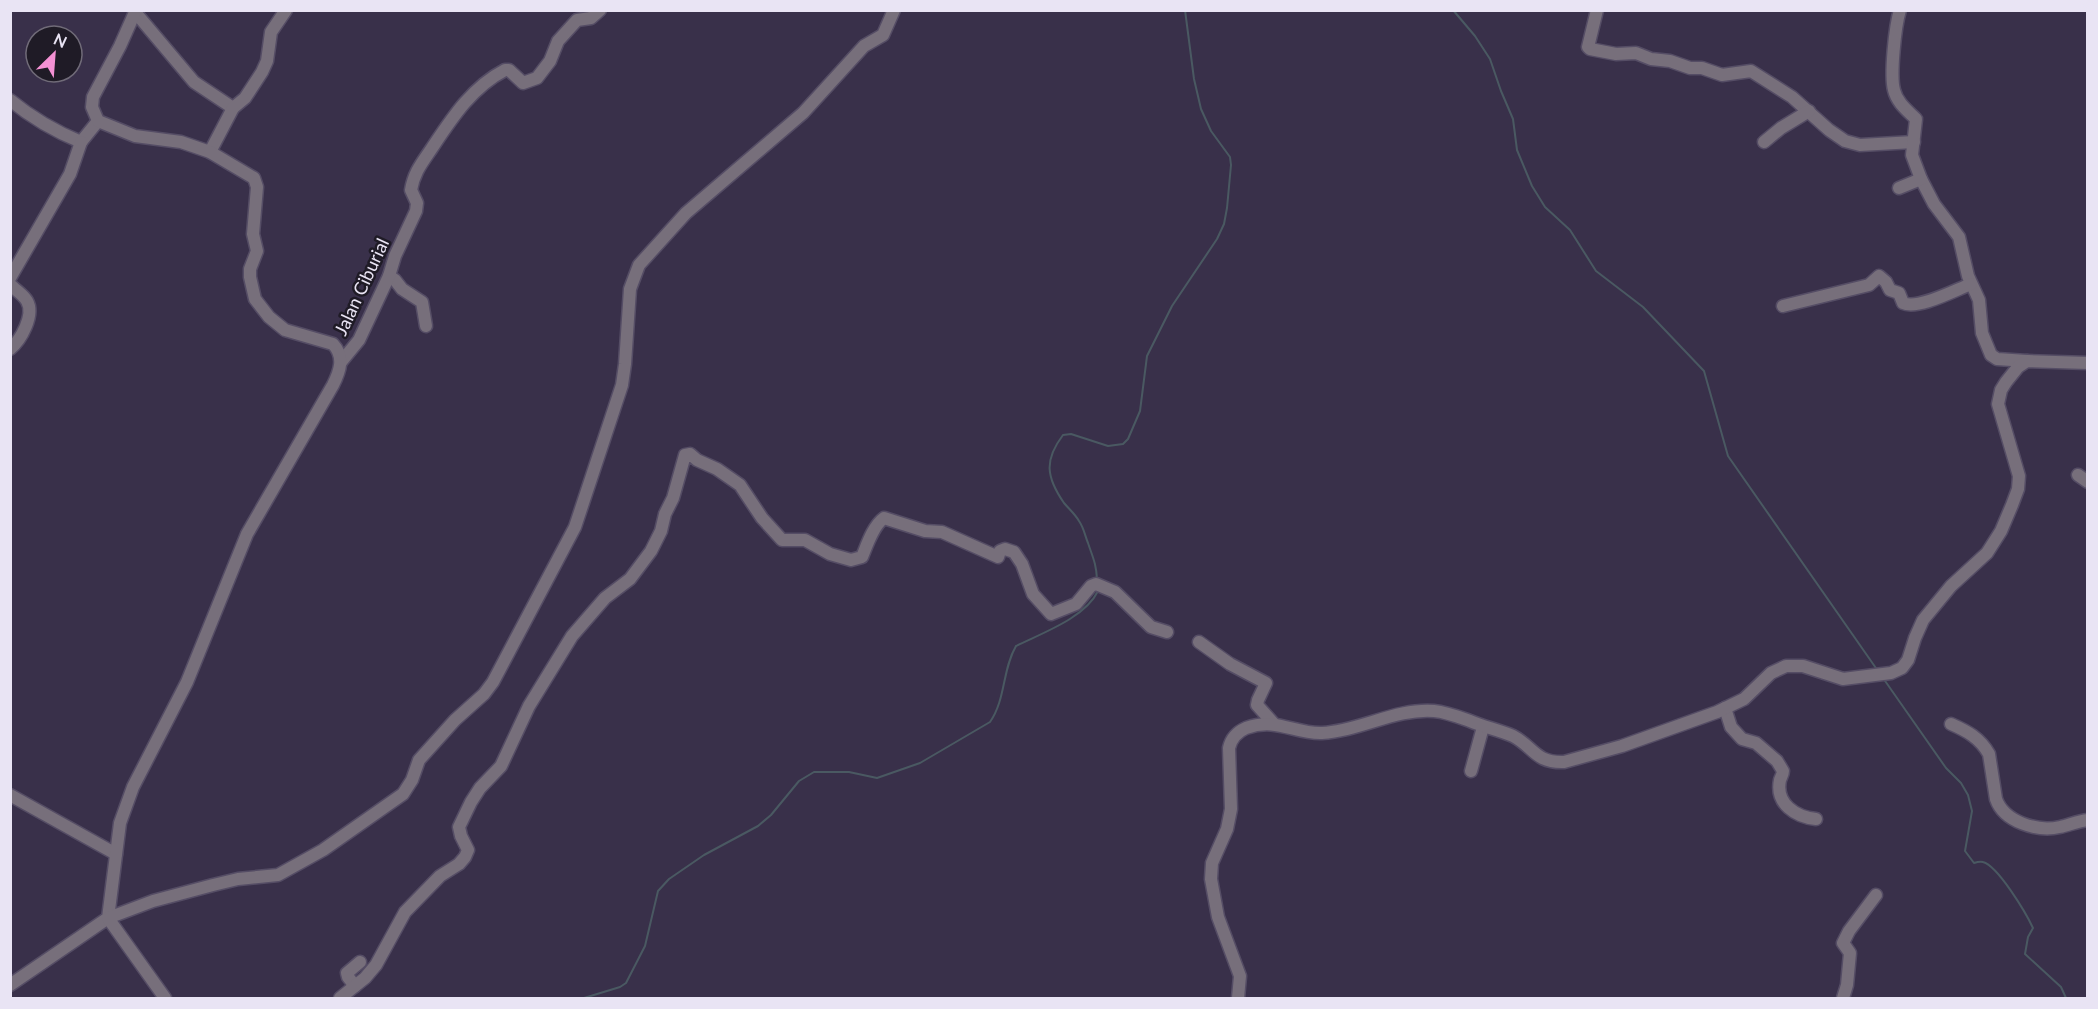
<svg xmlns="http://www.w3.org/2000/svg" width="2098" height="1009" viewBox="0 0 2098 1009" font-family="Lato,sans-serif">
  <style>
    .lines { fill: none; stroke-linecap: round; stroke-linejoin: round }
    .stream { stroke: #4a5962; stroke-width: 2 }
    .minor-casing { stroke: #554d65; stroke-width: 15 }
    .minor { stroke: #776f7b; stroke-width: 12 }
    .labels { text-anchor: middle; stroke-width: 5; stroke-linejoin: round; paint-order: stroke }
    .street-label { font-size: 18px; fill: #e9e4f4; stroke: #1f1b26 }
  </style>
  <rect width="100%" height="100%" fill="#39304a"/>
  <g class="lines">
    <g class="stream">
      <polyline points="1453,10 1475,36 1490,59 1501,91 1513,119 1517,150 1532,186 1545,207 1570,230 1596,271 1643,307 1704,371 1728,456 1878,671"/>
      <path d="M1097 579C1096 563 1093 558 1088 543 1085 536 1084 528 1079 521 1075 514 1069 509 1064 503 1046 477 1044 460 1063 435L1071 434 1108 446 1123 444 1128 439 1140 411 1147 356 1172 306 1217 239 1224 224 1227 208 1231 165 1230 157 1211 131 1201 109 1194 79 1185 10"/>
      <path d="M1883 678 1946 768 1961 783 1968 795 1972 811 1965 851 1974 863C1977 862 1980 861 1983 862 1998 866 2026 913 2033 928L2028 937 2025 954 2061 987 2066 998"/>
      <path d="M584 998 620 987 626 983 645 946 658 891 669 879 704 855 758 826 771 815 799 781 814 772H849L877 778 920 763 990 722C1006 699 1002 670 1016 646 1042 633 1085 618 1098 591"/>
    </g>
    <g class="minor-casing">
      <g id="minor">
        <polyline points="1597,10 1588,47 1590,49 1616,54 1636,53 1651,59 1670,61 1690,68 1702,68 1722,75 1751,71 1792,97 1829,130 1845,141 1860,145 1914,142"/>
        <polyline points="135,12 194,82 233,108"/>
        <path d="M10 100C32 118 54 131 81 142L98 121"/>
        <polyline points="1764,142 1781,128 1809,111"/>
        <polyline points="210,152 233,108 245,98 262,72 267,61 271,32 286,10"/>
        <polyline points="1921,179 1934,204 1959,237 1968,276 1979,300 1982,333 1991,355 1997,359 2027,361"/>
        <path d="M1899 188 1921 179 1912 155 1916 119C1908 111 1897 103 1894 90 1890 75 1895 26 1900 10"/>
        <polyline points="389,276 395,280 402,289 422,302 426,326"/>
        <polyline points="10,278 70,174 81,142"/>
        <path d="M10 284C15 290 23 294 27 301 35 315 21 340 10 349"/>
        <path d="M1783 306 1869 285 1879 276 1886 282 1890 290 1899 293 1903 303C1918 310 1955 290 1971 284"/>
        <path d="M341 362 359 340 389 276 395 256 416 211 417 203 411 190C414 172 422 163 432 148 452 118 472 87 505 70H509L523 83 537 78 550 61 558 41 577 20 591 18 600 10"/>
        <polyline points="2078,475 2088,482"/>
        <polyline points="1199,642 1230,664 1266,683 1258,700 1257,705 1274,724"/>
        <path d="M1725 708 1731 727 1742 739 1756 743 1777 761 1783 771C1783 774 1781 777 1780 780 1775 804 1796 817 1816 819"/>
        <path d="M1951 724C1967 731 1980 738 1989 754L1996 799C2004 822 2037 832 2060 827 2069 825 2078 821 2088 820"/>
        <polyline points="1471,771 1483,727"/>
        <polyline points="10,795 116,854"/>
        <path d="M10 985 108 918 120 823 133 787 187 682 247 534 333 385C340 371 345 357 333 344L285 330 269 317 255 299 250 277V269L257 251 253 234 257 187 254 178 210 152 181 142 135 136 98 121 92 107 93 97 120 46 136 10"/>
        <polyline points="355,986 348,977 347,973 360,962"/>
        <polyline points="165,998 108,918 153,901 213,885 238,879 278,875 323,850 403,794 412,780 419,760 455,720 484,694 493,682 575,527 622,385 625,364 630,289 639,265 686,213 803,113 864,46 883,35 894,10"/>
        <path d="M340 998 365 978 376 965 405 912 440 876 459 864 465 857 468 850 461 836 459 827 471 802 480 788 501 766 529 706 572 636 605 598 630 579 651 551 661 531 665 514 673 498 685 455 690 454 697 460 717 469 740 485 762 518 782 540H805L830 554 851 560 862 557C867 545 873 526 884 518L925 531 942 532 998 557 1000 551 1005 549 1014 552 1022 564 1033 594 1051 614 1076 604 1091 586 1096 584 1115 592 1151 627 1167 632"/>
        <path d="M1238 998 1240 976 1218 917 1211 879 1212 863 1227 829 1231 809 1229 748C1231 739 1237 732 1246 728 1277 717 1294 734 1322 733 1360 731 1396 708 1434 711 1446 712 1459 717 1470 721 1484 727 1499 730 1513 736 1534 747 1535 763 1564 762L1622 746 1717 712 1744 699 1771 673 1786 666H1803L1843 679 1891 673 1902 668 1908 660 1915 638 1923 620 1951 586 1987 553 2001 531 2012 505 2018 489 2019 476 1998 404 2001 390 2006 382 2018 367 2027 361 2088 363"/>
        <polyline points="1843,998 1847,985 1850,953 1843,943 1849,931 1876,895"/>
      </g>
    </g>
    <use href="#minor" class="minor"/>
  </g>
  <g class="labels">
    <g class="street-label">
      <text transform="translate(362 287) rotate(-65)" y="6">Jalan Ciburial</text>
    </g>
  </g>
  <rect width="2098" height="1009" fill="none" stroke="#e9e4f4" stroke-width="24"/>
  <g transform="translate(54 54) rotate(25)"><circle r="28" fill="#1f1b26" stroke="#706b78" stroke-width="1.5"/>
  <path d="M0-4.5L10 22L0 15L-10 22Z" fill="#f491d4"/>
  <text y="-9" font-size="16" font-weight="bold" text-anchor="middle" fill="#e9e4f4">N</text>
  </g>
</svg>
